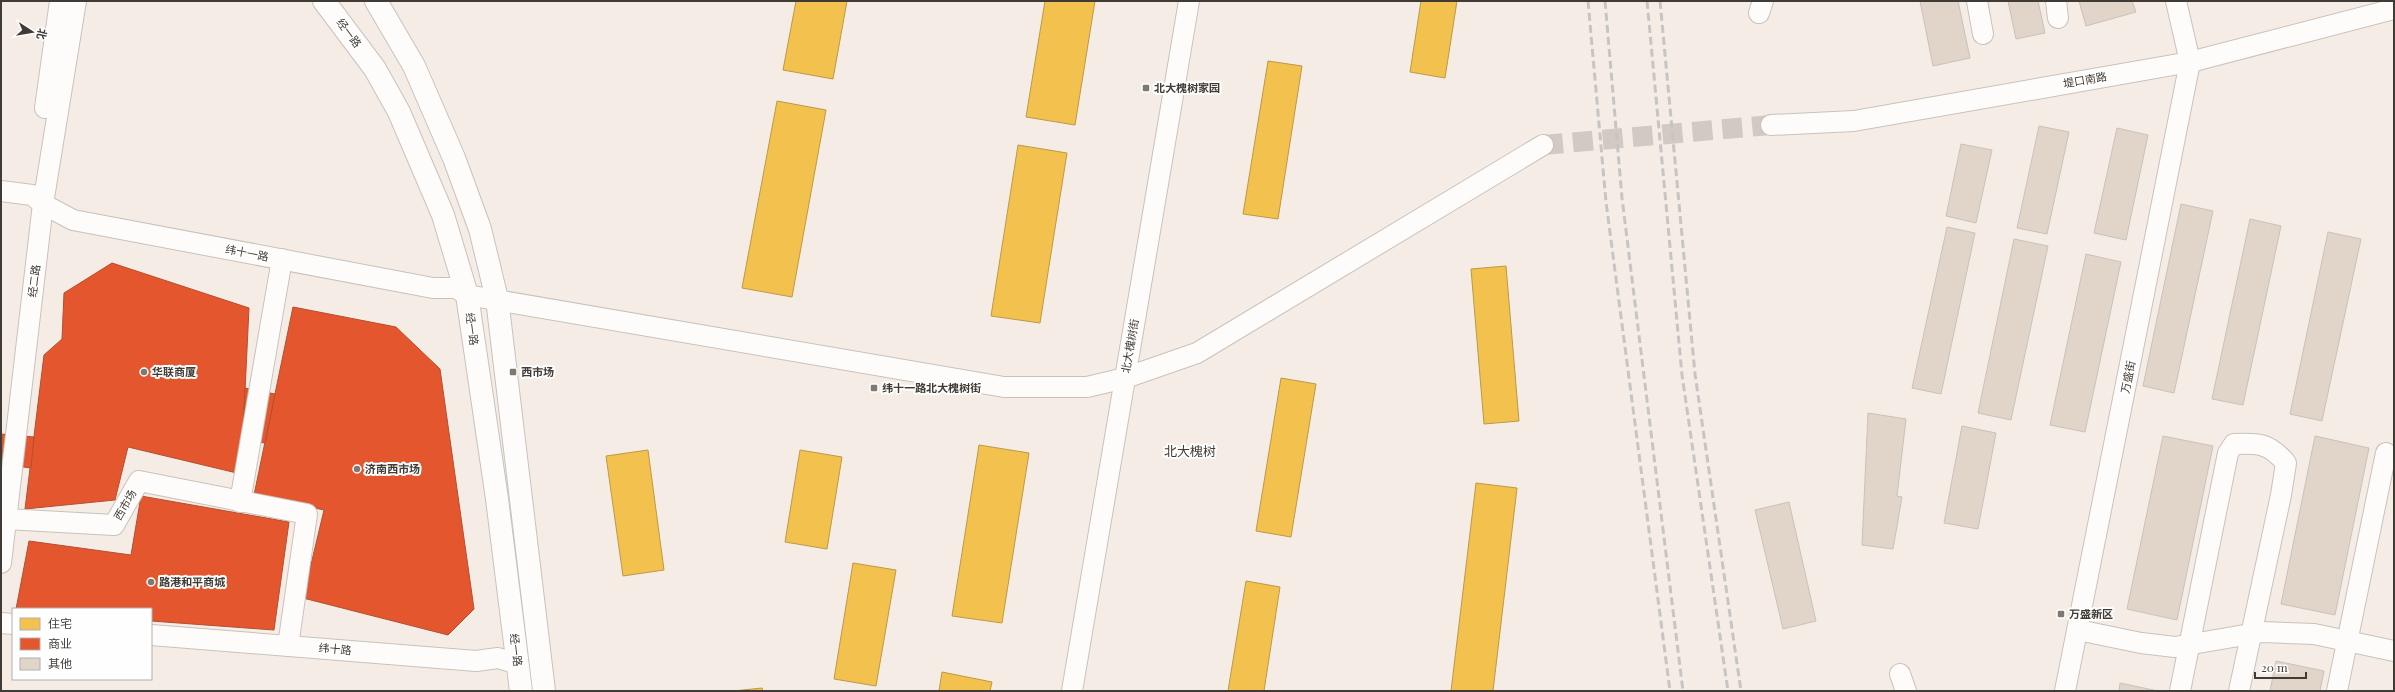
<svg xmlns="http://www.w3.org/2000/svg" width="2395" height="692" viewBox="0 0 2395 692" font-family="'Playfair Display','Noto Sans SC',serif">
  <style>
    .homes { fill: #f2c14e; stroke: #bd9946 }
    .shops { fill: #e4572e; stroke: #b34f30 }
    .building { fill: #e0d5c8; stroke: #c8c2bb }
    .lines { fill: none; stroke-linecap: round; stroke-linejoin: round }
    .minor-tunnel { stroke: #d1c9c2; stroke-width: 20; stroke-dasharray: 20 10; stroke-linecap: butt }
    .minor-casing { stroke: #c8c2bb; stroke-width: 22 }
    .major-casing { stroke: #c8c2bb; stroke-width: 24 }
    .minor { stroke: #fefcfb; stroke-width: 20 }
    .major { stroke: #fefcfb; stroke-width: 22 }
    .rail { stroke: #c7c5c3; stroke-width: 3; stroke-dasharray: 8 4; stroke-linecap: butt }
    .poi-dot { fill: #807973; stroke: #fefefe; stroke-width: 1.5 }
    .labels { text-anchor: middle; stroke-width: 4; stroke-linejoin: round; paint-order: stroke }
    .street-label { font-size: 11px; fill: #413b35; stroke: #fefefe }
    .poi-label { font-size: 11px; font-weight: bold; fill: #413b35; stroke: #fefefe; text-anchor: start }
    .quarter-label { font-size: 13px; fill: #413b35; stroke: #fefefe }
  </style>
  <rect width="100%" height="100%" fill="#f5ede5"/>
  <g class="homes">
    <polygon points="796,1 847,1 833,79 783,70"/>
    <polygon points="1045,1 1095,1 1075,125 1026,117"/>
    <polygon points="1421,1 1457,1 1445,78 1410,72"/>
    <polygon points="1268,61 1302,66 1278,219 1243,214"/>
    <polygon points="777,101 826,110 792,297 742,288"/>
    <polygon points="1018,145 1067,153 1040,323 991,316"/>
    <polygon points="1506,266 1519,421 1484,424 1471,269"/>
    <polygon points="1281,378 1316,384 1291,537 1256,531"/>
    <polygon points="979,445 1029,453 1002,623 952,616"/>
    <polygon points="648,450 664,570 623,576 606,456"/>
    <polygon points="800,450 842,457 827,549 785,542"/>
    <polygon points="1476,483 1517,488 1493,691 1451,691"/>
    <polygon points="853,563 896,570 876,686 834,679"/>
    <polygon points="1246,581 1280,587 1264,691 1228,691"/>
    <polygon points="942,672 992,682 990,691 939,691"/>
    <polygon points="762,688 763,691 733,691"/>
  </g>
  <g class="shops">
    <polygon points="112,263 249,308 241,474 128,447 115,500 25,509 44,355 62,339 64,293"/>
    <polygon points="293,307 396,327 440,369 474,609 448,635 303,598 324,510 254,495"/>
    <polygon points="245,388 275,394 265,443 243,440"/>
    <polygon points="1,434 34,437 31,468 1,464"/>
    <polygon points="141,496 289,522 274,630 151,621 151,609 16,609 29,541 131,555"/>
  </g>
  <g class="building">
    <polygon points="1920,1 1958,1 1970,58 1933,66"/>
    <polygon points="2008,1 2038,1 2045,33 2016,39"/>
    <polygon points="2079,1 2132,1 2136,12 2086,26"/>
    <polygon points="2039,126 2069,132 2047,234 2017,228"/>
    <polygon points="2117,128 2148,135 2126,240 2094,233"/>
    <polygon points="1961,144 1992,150 1976,223 1946,216"/>
    <polygon points="2181,204 2213,211 2174,393 2143,386"/>
    <polygon points="2250,219 2281,226 2243,405 2212,399"/>
    <polygon points="1947,227 1975,233 1941,394 1912,388"/>
    <polygon points="2328,232 2361,239 2322,421 2290,414"/>
    <polygon points="2014,239 2048,246 2011,420 1978,413"/>
    <polygon points="2086,254 2121,262 2085,432 2050,425"/>
    <polygon points="1868,413 1906,419 1897,496 1902,497 1893,549 1862,545"/>
    <polygon points="1962,426 1996,433 1978,529 1944,523"/>
    <polygon points="2163,436 2213,446 2177,620 2127,609"/>
    <polygon points="2315,436 2369,448 2335,615 2281,604"/>
    <polygon points="1789,502 1816,621 1783,629 1755,510"/>
    <polygon points="2276,661 2324,671 2320,691 2270,691"/>
    <polygon points="2120,683 2158,691 2119,691"/>
  </g>
  <g class="lines">
    <polyline class="minor-tunnel" points="1543,145 1771,125"/>
    <g class="minor-casing">
      <g id="minor">
        <polyline points="1977,1 1983,34"/>
        <polyline points="2056,1 2058,18"/>
        <polyline points="1759,13 1763,1"/>
        <polyline points="45,108 60,1"/>
        <polyline points="1771,125 1854,121 2190,62 2394,9"/>
        <polyline points="1,191 32,195 43,204 73,220 433,288 456,288 467,295 1004,387 1087,387 1125,378 1197,353 1543,145"/>
        <polyline points="240,502 282,259"/>
        <polyline points="6,519 114,525 139,481 307,514 288,646"/>
        <polyline points="1,563 43,204 76,1"/>
        <polyline points="1,623 13,624"/>
        <polyline points="2078,630 2141,643 2175,647 2262,632 2314,634 2394,651"/>
        <polyline points="151,635 476,661 498,658 518,664"/>
        <polyline points="1900,674 1906,691"/>
        <polyline points="1072,691 1189,1"/>
        <polyline points="2065,691 2190,62 2176,1"/>
        <path d="M2180 691 2228 453 2234 444C2259 443 2269 443 2286 463L2281 495 2239 691"/>
        <polyline points="2337,691 2386,453"/>
      </g>
    </g>
    <g class="major-casing">
      <g id="major">
        <polyline points="324,1 375,69 399,112 443,215 467,295 497,499 521,691"/>
        <polyline points="376,1 414,66 454,158 480,229 497,299 544,691"/>
      </g>
    </g>
    <use href="#minor" class="minor"/>
    <use href="#major" class="major"/>
    <g class="rail">
      <polyline points="1588,1 1606,202 1670,691"/>
      <polyline points="1605,1 1622,198 1683,691"/>
      <polyline points="1647,1 1682,375 1728,691"/>
      <polyline points="1660,1 1695,374 1741,691"/>
    </g>
  </g>
  <g class="poi-dot">
    <rect x="1142" y="84" width="8" height="8" rx="2"/>
    <circle cx="144" cy="372" r="4"/>
    <rect x="509" y="368" width="8" height="8" rx="2"/>
    <rect x="870" y="384" width="8" height="8" rx="2"/>
    <circle cx="357" cy="469" r="4"/>
    <circle cx="151" cy="582" r="4"/>
    <rect x="2057" y="610" width="8" height="8" rx="2"/>
  </g>
  <g class="labels">
    <g class="street-label">
      <text transform="translate(349 33) rotate(53)" y="4">经一路</text>
      <text transform="translate(2085 80) rotate(-10)" y="4">堤口南路</text>
      <text transform="translate(247 253) rotate(11)" y="4">纬十一路</text>
      <text transform="translate(34 281) rotate(-83)" y="4">经二路</text>
      <text transform="translate(472 329) rotate(82)" y="4">经一路</text>
      <text transform="translate(1130 346) rotate(-80)" y="4">北大槐树街</text>
      <text transform="translate(2128 377) rotate(-79)" y="4">万盛街</text>
      <text transform="translate(125 505) rotate(-60)" y="4">西市场</text>
      <text transform="translate(335 649) rotate(5)" y="4">纬十路</text>
      <text transform="translate(516 650) rotate(83)" y="4">经一路</text>
    </g>
    <g class="poi-label">
      <text x="1154" y="92">北大槐树家园</text>
      <text x="152" y="376">华联商厦</text>
      <text x="521" y="376">西市场</text>
      <text x="882" y="392">纬十一路北大槐树街</text>
      <text x="365" y="473">济南西市场</text>
      <text x="159" y="586">路港和平商城</text>
      <text x="2069" y="618">万盛新区</text>
    </g>
    <g class="quarter-label">
      <text x="1190" y="456">北大槐树</text>
    </g>
  </g>
  <rect width="2395" height="692" fill="none" stroke="#413b35" stroke-width="4"/>
  <rect x="12" y="608" width="140" height="72" fill="#fefefe" stroke="#b2b0ae"/>
  <rect x="20" y="618" width="20" height="12" fill="#f2c14e" stroke="#b2b0ae"/>
  <text x="48" y="628" font-size="12" fill="#413b35">住宅</text>
  <rect x="20" y="638" width="20" height="12" fill="#e4572e" stroke="#b2b0ae"/>
  <text x="48" y="648" font-size="12" fill="#413b35">商业</text>
  <rect x="20" y="658" width="20" height="12" fill="#e0d5c8" stroke="#b2b0ae"/>
  <text x="48" y="668" font-size="12" fill="#413b35">其他</text>
  <g transform="translate(32 32) rotate(102)" stroke="#fefefe" stroke-width="3" paint-order="stroke">
  <path d="M0-3L7 15L0 10L-7 15Z" fill="#413b35"/>
  <text y="-6" font-size="11" font-weight="bold" text-anchor="middle" fill="#413b35">北</text>
  </g>
  <path d="M2255 672v6h51v-6" fill="none" stroke="#413b35" stroke-width="2"/>
  <text x="2261" y="672" font-size="12" fill="#413b35" stroke="#fefefe" stroke-width="3" paint-order="stroke">20 m</text>
</svg>
